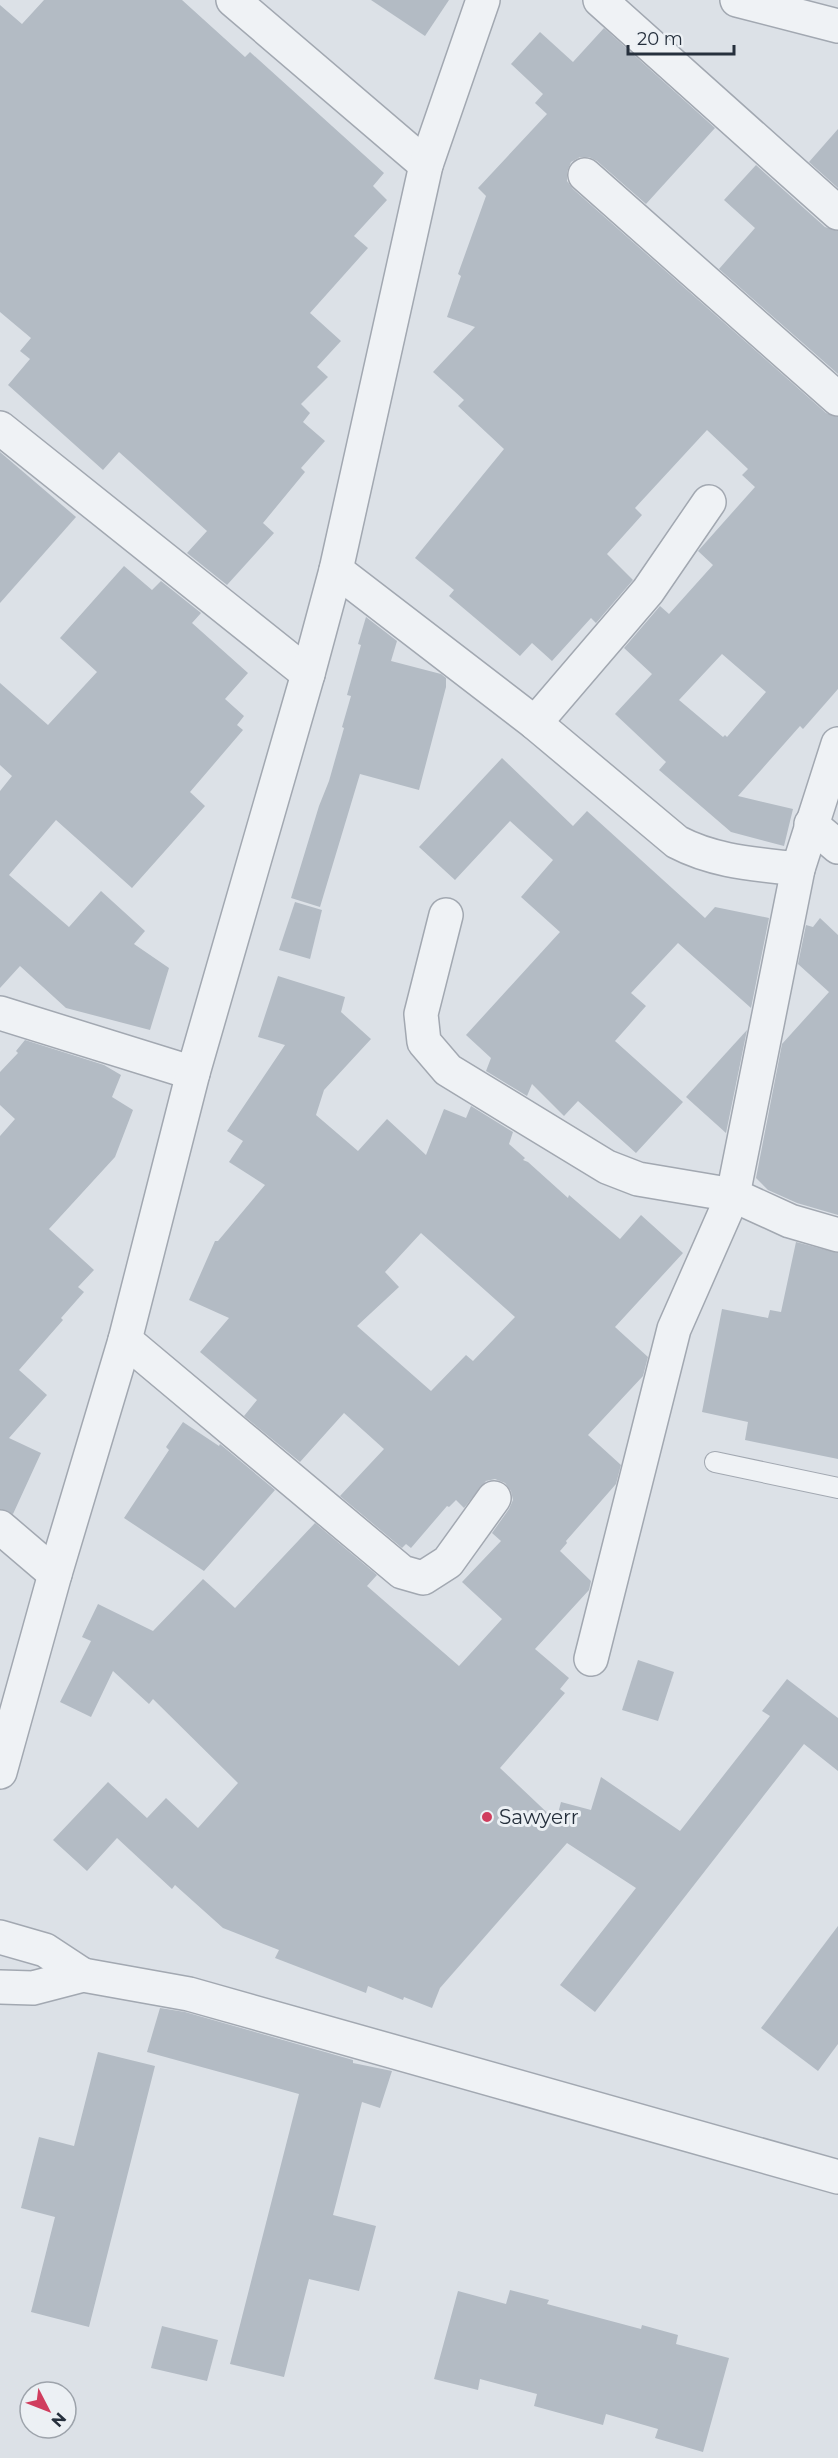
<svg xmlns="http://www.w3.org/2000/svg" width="838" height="2458" viewBox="0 0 838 2458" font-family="Montserrat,sans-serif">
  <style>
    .building { fill: #b3bbc4; fill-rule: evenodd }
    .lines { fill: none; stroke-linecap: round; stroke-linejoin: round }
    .service-casing { stroke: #a2a8b1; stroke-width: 22 }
    .minor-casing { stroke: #a2a8b1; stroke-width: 36 }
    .tertiary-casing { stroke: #a2a8b1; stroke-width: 36 }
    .service { stroke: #eff2f5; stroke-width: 20 }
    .minor { stroke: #eff2f5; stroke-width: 33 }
    .tertiary { stroke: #eff2f5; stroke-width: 33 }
    .poi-dot { fill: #d03d5e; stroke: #ecf0f4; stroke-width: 2 }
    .labels { text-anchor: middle; stroke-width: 6; stroke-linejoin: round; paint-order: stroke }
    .poi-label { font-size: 20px; fill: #26303d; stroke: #ecf0f4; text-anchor: start }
  </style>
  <rect width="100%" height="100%" fill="#dce1e7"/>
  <g class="building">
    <polygon points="44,0 182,0 245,57 250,52 384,173 373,186 387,200 354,236 368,248 310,313 341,341 317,367 328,377 301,404 310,413 303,422 325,441 301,468 305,472 263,523 274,533 227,585 187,553 207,531 119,452 103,470 8,385 30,359 20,351 31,338 0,312 0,5 22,24"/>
    <polygon points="371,0 449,0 425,36"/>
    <path d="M604 28 715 128 646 204 597 161 589 157H580L571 162 567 172V181L573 189 826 413 838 417V689L803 729 800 726 738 796 793 809 784 846 731 832 659 770 666 762 615 714 652 674 624 648 660 606 669 614 713 565 698 551 755 487 742 475 748 469 707 430 635 508 642 515 607 554 633 580 596 623 591 618 552 661 532 643 520 656 449 596 454 590 415 558 504 449 458 406 464 400 433 372 475 327 447 317 461 276 458 274 486 196 478 188 547 114 535 103 543 94 511 64 540 32 573 62ZM722 654 766 692 727 737 725 735 723 737 679 700Z"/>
    <polygon points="838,129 838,188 809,162"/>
    <polygon points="756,165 825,227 838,231 838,374 719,269 755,228 724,200"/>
    <polygon points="0,452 76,517 0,603"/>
    <polygon points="124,566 152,590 161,581 201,613 192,623 248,673 225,699 244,716 237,725 243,730 190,792 205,806 132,888 56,820 9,875 69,927 101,891 145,931 134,944 169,968 150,1030 66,1008 20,966 0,988 0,791 12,776 0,765 0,683 48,725 97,672 60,638"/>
    <polygon points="366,617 397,641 391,661 441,674 446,678 446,687 419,790 360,774 320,907 291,898 319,806 329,781 344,728 342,727 351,696 347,695 361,645 358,644"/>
    <polygon points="502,758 573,826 587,811 705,918 715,907 769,918 751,1008 678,943 631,993 646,1006 615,1041 683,1102 636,1153 578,1101 564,1116 532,1084 527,1096 486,1071 491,1058 466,1035 560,932 521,897 553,860 510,821 455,880 419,847"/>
    <polygon points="295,902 322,910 310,959 279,950"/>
    <polygon points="820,918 838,935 838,1215 797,1203 768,1190 756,1178 782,1044 829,992 798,964 806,925 813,927"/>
    <path d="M278 976 345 997 341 1012 371 1039 324 1090 316 1115 358 1151 387 1119 426 1155 444 1109 466 1118 471 1106 513 1132 509 1144 525 1158 523 1160 528 1162 568 1198 569 1195 620 1239 641 1215 683 1253 615 1327 648 1357 643 1376 588 1435 621 1465 616 1484 566 1541 567 1543 560 1551 591 1581 589 1590 535 1649 569 1678 560 1689 565 1693 500 1768 556 1821 561 1802 591 1810 601 1777 680 1831 770 1716 762 1711 787 1679 838 1718V1771L804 1744 595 2012 560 1985 636 1888 567 1843 440 1988 432 2008 404 1997 403 2000 368 1986 366 1993 275 1958 279 1950 223 1928 175 1885 172 1889 117 1838 87 1871 53 1840 108 1782 147 1818 166 1798 198 1828 238 1783 153 1699 149 1704 113 1671 91 1717 60 1702 91 1641 82 1637 98 1604 153 1631 203 1579 235 1608 315 1523 377 1575 367 1586 459 1666 502 1619 462 1582 501 1541 492 1533 509 1509 513 1500 511 1491 505 1483 495 1479 486 1481 464 1508 456 1500 449 1507 447 1506 411 1548 406 1544 402 1548 340 1496 384 1449 344 1413 300 1462 244 1416 257 1400 200 1352 229 1318 189 1300 215 1241H218L265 1185 229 1162 243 1141 227 1131 285 1045 258 1037ZM421 1233 515 1317 473 1361 466 1355 431 1391 357 1326 399 1287 385 1272Z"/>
    <polygon points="747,1030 726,1133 686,1097"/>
    <polygon points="25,1040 104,1065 121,1075 112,1097 133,1110 115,1157 49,1229 94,1270 78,1287 84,1292 61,1318 63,1320 19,1370 47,1395 9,1438 41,1453 13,1514 0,1509 0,1136 15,1119 0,1105 0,1072 18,1053 16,1051"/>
    <polygon points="796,1242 838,1253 838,1459 745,1440 748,1422 702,1412 722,1309 768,1318 770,1310 781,1312"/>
    <polygon points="183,1422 219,1446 220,1444 275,1490 204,1571 124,1518 169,1450 166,1447"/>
    <polygon points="638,1660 674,1672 658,1721 622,1710"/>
    <polygon points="838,1926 838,2044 818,2071 761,2028"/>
    <polygon points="160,2008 185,2012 353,2060 353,2063 392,2071 380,2108 362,2102 333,2215 376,2226 359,2291 309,2279 284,2377 230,2364 299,2094 147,2052"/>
    <polygon points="98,2052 155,2066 89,2327 31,2312 55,2217 21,2208 39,2137 74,2146"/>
    <polygon points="510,2290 549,2300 547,2304 641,2329 642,2325 678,2335 676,2344 729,2358 703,2452 655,2438 658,2429 606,2414 603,2425 534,2406 537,2394 480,2379 478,2390 434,2379 458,2291 506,2304"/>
    <polygon points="162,2326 218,2340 207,2381 151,2368"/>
  </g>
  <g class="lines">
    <g class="service-casing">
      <polyline id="service" points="715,1462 838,1488"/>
    </g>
    <g class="minor-casing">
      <g id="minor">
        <polyline points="233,0 426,165"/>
        <polyline points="600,0 838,213"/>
        <polyline points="737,0 838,26"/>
        <polyline points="585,175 838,399"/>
        <polyline points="0,428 308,674"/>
        <path d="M336 570 535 723 677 842C715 862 756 864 798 869"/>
        <polyline points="535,723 648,591 709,502"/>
        <polyline points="811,824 838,847"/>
        <polyline points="446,915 421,1014 424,1042 448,1070 607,1167 638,1179 733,1195 790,1221 838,1235"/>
        <polyline points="0,1013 193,1073"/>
        <polyline points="125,1340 402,1572 423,1578 448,1562 494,1498"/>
        <polyline points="0,1527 55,1574"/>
        <polyline points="591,1659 674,1329 733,1195 798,869 838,744"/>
        <polyline points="0,1772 55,1574 125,1340 193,1073 308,674 336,570 426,165 483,0"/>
      </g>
    </g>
    <g class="tertiary-casing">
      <g id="tertiary">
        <polyline points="0,1937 45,1950 83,1975"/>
        <polyline points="0,1987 33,1988 83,1975 189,1994 838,2177"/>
      </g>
    </g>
    <use href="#service" class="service"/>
    <use href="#minor" class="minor"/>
    <use href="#tertiary" class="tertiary"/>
  </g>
  <circle class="poi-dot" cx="487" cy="1817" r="6"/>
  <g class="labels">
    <g class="poi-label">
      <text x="499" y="1824">Sawyerr</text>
    </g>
  </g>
  <g transform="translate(48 2410) rotate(132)"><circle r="28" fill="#ecf0f4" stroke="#9da3ab" stroke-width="1.5"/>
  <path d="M0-4.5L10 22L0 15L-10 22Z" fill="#d03d5e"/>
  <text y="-9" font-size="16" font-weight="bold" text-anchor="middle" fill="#26303d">N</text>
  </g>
  <path d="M628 45v9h106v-9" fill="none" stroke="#26303d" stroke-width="3"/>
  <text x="637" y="45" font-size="18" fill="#26303d" stroke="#ecf0f4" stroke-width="4.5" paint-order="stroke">20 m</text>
</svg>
